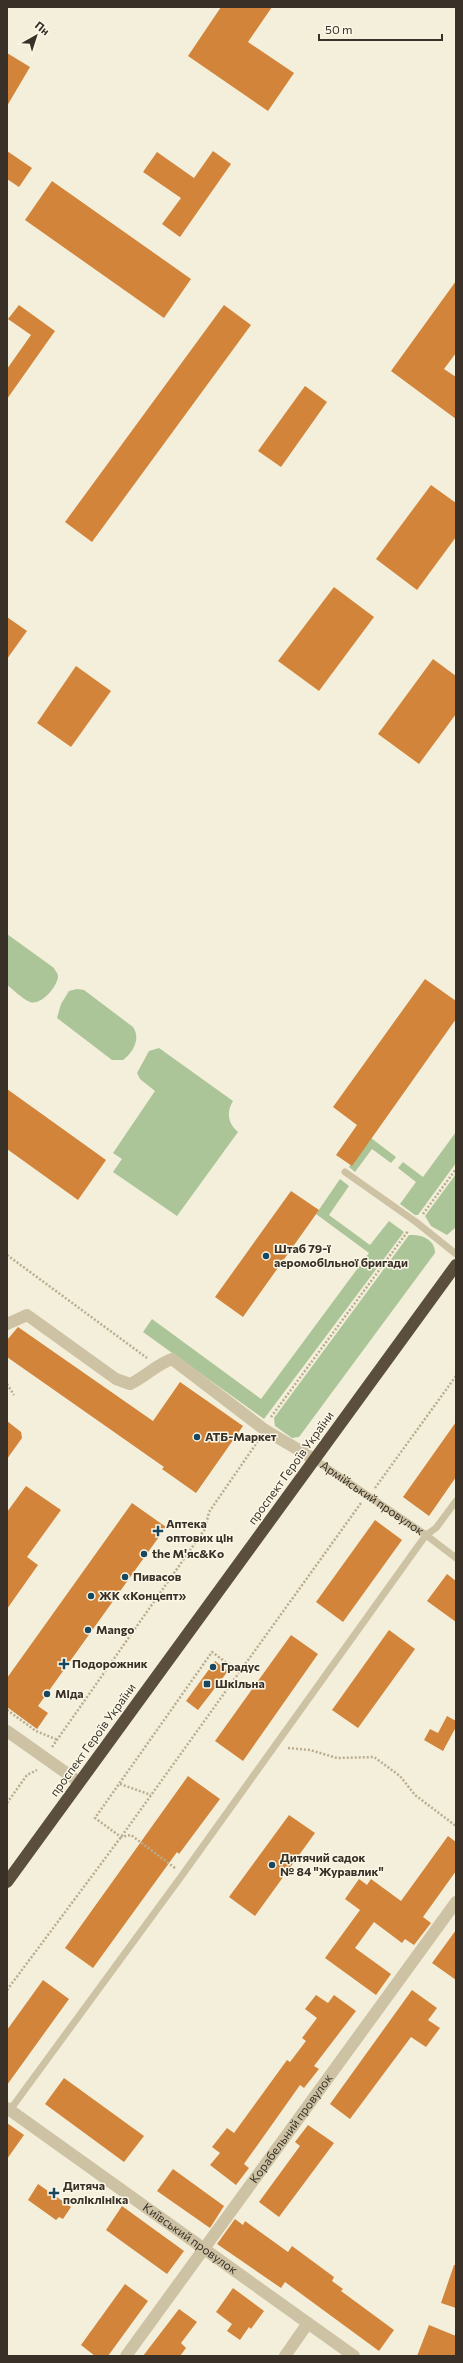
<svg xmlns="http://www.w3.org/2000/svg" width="463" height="2363" viewBox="0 0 463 2363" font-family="Commissioner,sans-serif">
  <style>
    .green { fill: #abc599 }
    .building { fill: #d2853a }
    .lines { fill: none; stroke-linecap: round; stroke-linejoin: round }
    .path { stroke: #baac8f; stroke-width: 2.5; stroke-dasharray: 2 2; stroke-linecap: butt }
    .lane { stroke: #cec2a5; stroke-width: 7 }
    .street { stroke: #cec2a5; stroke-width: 12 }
    .highway { stroke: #5b4e3d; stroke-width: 12 }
    .poi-dot { fill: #18485f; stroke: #fbf7e7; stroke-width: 1.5 }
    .labels { text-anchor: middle; stroke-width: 3; stroke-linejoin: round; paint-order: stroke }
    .poi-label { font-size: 12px; font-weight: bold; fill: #393127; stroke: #fbf7e7; text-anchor: start }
    .street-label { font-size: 12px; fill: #393127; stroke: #fbf7e7 }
  </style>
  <rect width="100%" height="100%" fill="#f4efda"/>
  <g class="green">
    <path d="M7 934 54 968C55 971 58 973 58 976 58 986 41 1006 30 1002 22 999 14 990 7 985Z"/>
    <path d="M77 989 84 990 133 1027C141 1039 133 1052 123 1060H112L57 1018 61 1004 69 991Z"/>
    <path d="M159 1048 233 1101C226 1112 228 1124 238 1132L177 1216 113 1172 122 1159 113 1153 155 1091 140 1079 137 1073 149 1051Z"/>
    <polygon points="456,1132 456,1163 418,1215 415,1215 400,1204 416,1182 398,1168 403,1162 423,1177"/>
    <polygon points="371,1138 396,1157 391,1163 372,1149 355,1172 349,1167"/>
    <polygon points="456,1174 456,1227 447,1235 431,1226 425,1216"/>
    <polygon points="340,1179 349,1186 329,1215 370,1245 389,1221 404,1232 264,1419 143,1332 152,1319 261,1399 369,1253 316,1214"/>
    <path d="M409 1235C421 1234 435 1239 435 1253L299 1437 292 1438 275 1426 274 1418Z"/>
  </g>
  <g class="building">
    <polygon points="221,7 272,7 248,42 294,73 268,111 188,56"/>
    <polygon points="7,53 30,67 7,106"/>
    <polygon points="7,151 32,168 19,187 7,179"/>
    <polygon points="213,151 231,164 180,237 162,224 181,198 143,172 157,152 194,178"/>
    <polygon points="52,181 191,279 164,318 25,220"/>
    <polygon points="456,281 456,353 444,369 456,377 456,419 391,371"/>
    <polygon points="19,305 55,331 7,399 7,369 31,335 8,319"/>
    <polygon points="224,305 251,325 92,542 65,522"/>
    <polygon points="305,386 327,402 281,467 258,451"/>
    <polygon points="431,485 456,503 456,537 417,590 376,559"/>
    <polygon points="334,587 374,617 319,691 278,661"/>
    <polygon points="7,617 27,631 7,659"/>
    <polygon points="433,659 456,676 456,714 419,764 378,734"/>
    <polygon points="76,666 111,691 71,747 37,723"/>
    <polygon points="425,979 456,1001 456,1019 352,1166 336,1155 357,1125 333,1107"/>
    <polygon points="7,1089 106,1160 78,1200 7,1149"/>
    <polygon points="291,1191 319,1210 243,1317 215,1297"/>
    <polygon points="18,1327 153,1421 180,1382 243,1426 196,1493 162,1469 164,1467 7,1357 7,1340"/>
    <polygon points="7,1421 21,1432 22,1438 7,1459"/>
    <polygon points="456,1422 456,1477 429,1516 403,1497"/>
    <polygon points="26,1486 61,1510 27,1557 38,1565 7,1609 7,1512"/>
    <polygon points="132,1503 166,1527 38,1706 48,1713 37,1729 7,1707 7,1678"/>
    <polygon points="375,1520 402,1540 343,1622 316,1602"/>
    <polygon points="447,1574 456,1581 456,1622 427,1601"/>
    <polygon points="389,1630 415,1649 358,1728 332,1710"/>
    <polygon points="291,1635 318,1654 243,1761 215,1741"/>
    <polygon points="215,1661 228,1671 198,1710 186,1701"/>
    <polygon points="447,1716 456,1721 456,1727 443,1751 424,1740 430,1729 438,1733"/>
    <polygon points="188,1776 220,1799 179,1854 177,1852 93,1968 65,1948"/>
    <polygon points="289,1815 315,1833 255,1916 229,1897"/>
    <polygon points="448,1836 456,1842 456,1871 423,1917 431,1923 414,1945 405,1939 402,1943 374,1922 355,1948 391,1974 376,1995 325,1958 360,1910 345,1899 359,1879 367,1885 371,1879 401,1901"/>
    <polygon points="456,1930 456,1980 432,1963"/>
    <polygon points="43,1980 69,1999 7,2085 7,2030"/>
    <polygon points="412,1990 437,2008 428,2020 440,2028 426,2047 411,2037 350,2119 330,2104"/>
    <polygon points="316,1995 328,2003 334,1995 356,2011 314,2066 319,2069 304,2088 300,2085 244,2164 249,2168 236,2185 210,2165 220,2153 212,2147 227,2128 234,2133 287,2060 290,2062 306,2041 302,2038 317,2018 305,2009"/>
    <polygon points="64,2078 144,2136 124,2162 45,2104"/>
    <polygon points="7,2123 24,2135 7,2159"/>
    <polygon points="308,2125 334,2143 279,2217 259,2202 300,2146 295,2142"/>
    <polygon points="173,2169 224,2206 210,2228 157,2191"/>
    <polygon points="38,2184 71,2207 63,2219 59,2217 56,2220 28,2200"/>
    <polygon points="122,2206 184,2251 167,2274 106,2230"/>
    <polygon points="235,2219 243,2225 245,2221 288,2252 292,2246 334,2277 332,2281 343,2289 341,2291 394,2330 379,2351 285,2282 281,2288 217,2244"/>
    <polygon points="454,2265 456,2265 456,2308 441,2303"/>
    <polygon points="125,2284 148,2301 108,2356 95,2356 81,2345"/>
    <polygon points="233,2288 264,2311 251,2329 249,2327 240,2340 227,2331 232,2324 216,2312"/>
    <polygon points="179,2309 197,2322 181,2343 186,2348 180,2356 143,2356"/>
    <polygon points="429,2325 456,2336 456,2356 417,2356"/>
  </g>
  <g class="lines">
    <g class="path">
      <polyline points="423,1214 456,1169"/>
      <polyline points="7,1255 147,1358"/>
      <polyline points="7,1384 14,1395"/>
      <polyline points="271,1417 408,1231"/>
      <polyline points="375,1488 456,1376"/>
      <polyline points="7,1710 36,1731 58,1740"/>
      <polyline points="52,1747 205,1529 209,1512 258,1441"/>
      <polyline points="288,1748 310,1750 337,1758 374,1757 400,1776 415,1795 456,1826"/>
      <polyline points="120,1784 151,1795"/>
      <polyline points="7,1803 27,1775 37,1770"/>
      <polyline points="175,1868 131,1835 121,1837 95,1818 212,1652 239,1672"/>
      <polyline points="7,1990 121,1837 361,1503"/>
    </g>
    <g class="lane">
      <polyline points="345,1172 416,1222 456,1254"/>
      <path id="s1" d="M314 1459 426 1535 456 1558"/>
      <polyline points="10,2110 183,1874 426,1535 436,1528 456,1501"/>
    </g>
    <g class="street">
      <path d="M7 1324 27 1315 116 1379 130 1384C145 1377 157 1364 172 1359L265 1430 314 1459"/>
      <polyline points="7,1731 79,1782"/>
      <path id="s2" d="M7 2108 354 2356"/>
      <path id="s3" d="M126 2356 456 1902"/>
      <polyline points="285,2356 308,2323"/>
    </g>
    <polyline class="highway" points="7,1882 456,1265"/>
  </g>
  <g class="poi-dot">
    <circle cx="266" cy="1256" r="4"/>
    <circle cx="197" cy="1437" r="4"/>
    <path d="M156 1525h4v4h4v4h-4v4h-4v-4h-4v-4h4z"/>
    <circle cx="144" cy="1554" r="4"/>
    <circle cx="125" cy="1577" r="4"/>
    <circle cx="91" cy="1596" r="4"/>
    <circle cx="88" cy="1630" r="4"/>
    <path d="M62 1658h4v4h4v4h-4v4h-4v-4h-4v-4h4z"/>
    <circle cx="213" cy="1667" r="4"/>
    <rect x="203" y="1680" width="8" height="8" rx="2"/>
    <circle cx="47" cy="1694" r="4"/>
    <circle cx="272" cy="1865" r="4"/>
    <path d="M52 2187h4v4h4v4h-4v4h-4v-4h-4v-4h4z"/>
  </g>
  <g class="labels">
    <g class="poi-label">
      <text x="274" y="1253">Штаб 79-ї<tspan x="274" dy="14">аеромобільної бригади</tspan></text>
      <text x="205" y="1441">АТБ-Маркет</text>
      <text x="166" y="1528">Аптека<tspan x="166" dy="14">оптових цін</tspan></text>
      <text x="152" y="1558">the М'яс&amp;Kо</text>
      <text x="133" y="1581">Пивасов</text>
      <text x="99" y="1600">ЖК «Концепт»</text>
      <text x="96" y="1634">Mango</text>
      <text x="72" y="1668">Подорожник</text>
      <text x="221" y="1671">Градус</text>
      <text x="215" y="1688">Шкільна</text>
      <text x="55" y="1698">Міда</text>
      <text x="280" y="1862">Дитячий садок<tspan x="280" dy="14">№ 84 "Журавлик"</tspan></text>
      <text x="63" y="2190">Дитяча<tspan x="63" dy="14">поліклініка</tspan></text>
    </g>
    <g class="street-label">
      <text transform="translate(291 1468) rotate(-54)" y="4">проспект Героїв України</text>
      <text dy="4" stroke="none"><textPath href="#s1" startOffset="70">Армійський провулок</textPath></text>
      <text transform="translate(93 1740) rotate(-54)" y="4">проспект Героїв України</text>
      <text dy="4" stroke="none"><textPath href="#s3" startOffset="281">Корабельний провулок</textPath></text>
      <text dy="4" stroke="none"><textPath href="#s2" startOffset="225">Київський провулок</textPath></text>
    </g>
  </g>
  <rect width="463" height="2363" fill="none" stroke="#393127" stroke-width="16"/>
  <g transform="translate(36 36) rotate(39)" stroke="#fbf7e7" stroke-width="3" paint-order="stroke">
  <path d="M0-3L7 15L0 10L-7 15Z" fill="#393127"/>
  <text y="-6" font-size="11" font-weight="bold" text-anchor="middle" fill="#393127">Пн</text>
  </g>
  <path d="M319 34v6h123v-6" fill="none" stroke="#393127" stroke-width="2"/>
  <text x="325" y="34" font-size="12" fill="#393127" stroke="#fbf7e7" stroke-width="3" paint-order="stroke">50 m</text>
</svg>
